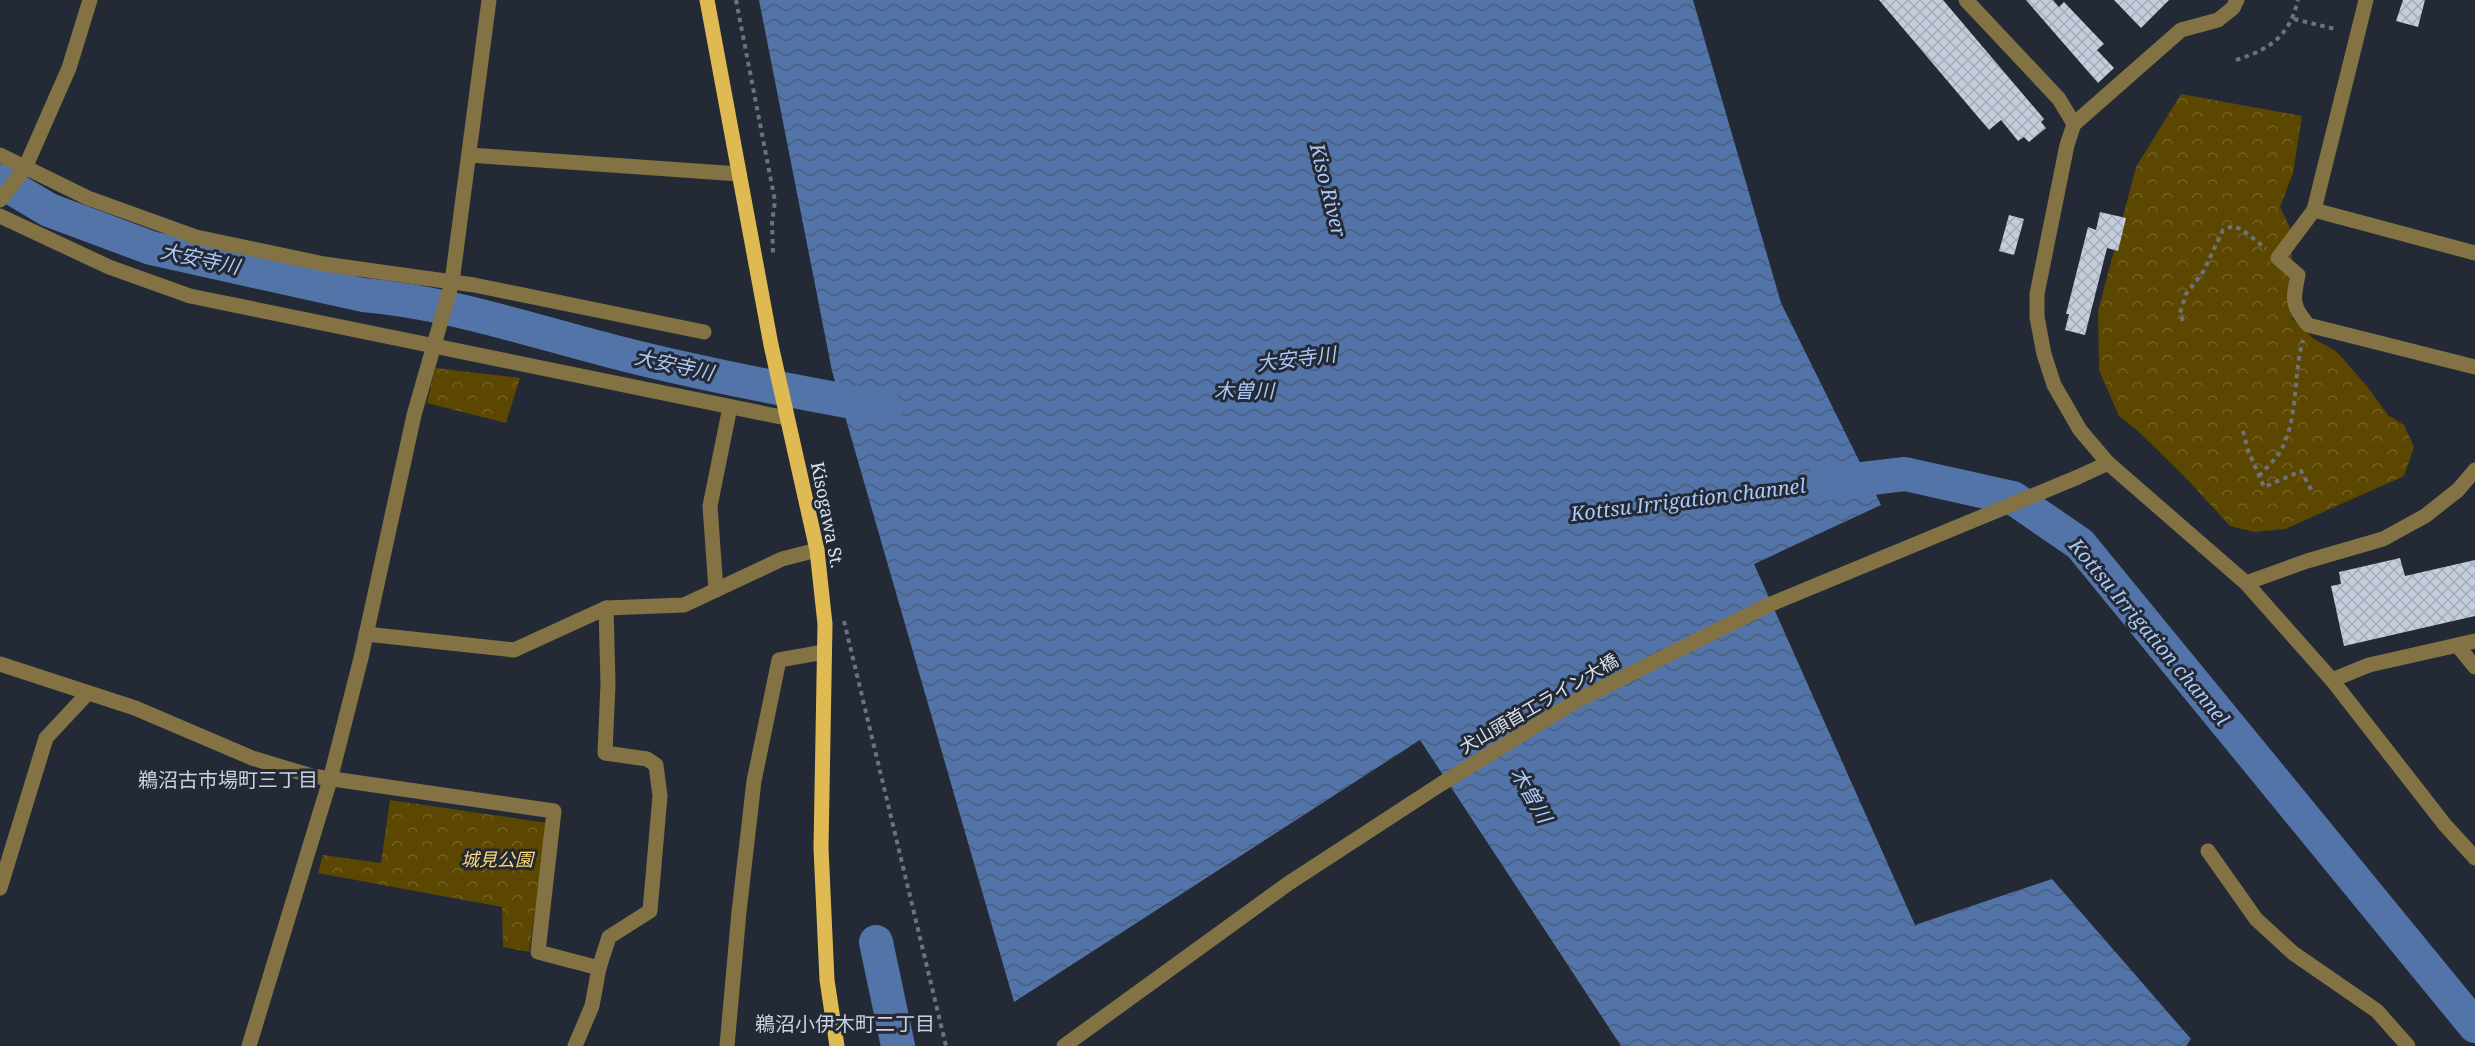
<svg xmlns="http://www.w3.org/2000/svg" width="2475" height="1046" viewBox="0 0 2475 1046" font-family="'Noto Serif','Noto Sans JP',serif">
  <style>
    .park { fill: url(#park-crowns) }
    .water { fill: url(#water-waves) }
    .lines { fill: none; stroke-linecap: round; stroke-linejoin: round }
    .river { stroke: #5374a9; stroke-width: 34 }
    .building { fill: url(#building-cross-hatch) }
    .path { stroke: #6d737d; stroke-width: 4; stroke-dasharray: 4.5 4.5; stroke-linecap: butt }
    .minor { stroke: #837244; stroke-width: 15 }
    .major { stroke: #dfba52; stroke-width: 15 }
    .labels { text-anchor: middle; stroke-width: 6; stroke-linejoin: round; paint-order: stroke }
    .street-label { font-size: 18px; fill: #dde1e9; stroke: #232a35 }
    .park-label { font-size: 18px; font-style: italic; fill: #fcd97a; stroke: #232a35 }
    .water-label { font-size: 20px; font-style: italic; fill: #abc8f7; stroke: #232a35 }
    .neighbourhood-label { font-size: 20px; fill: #c8d2e0; stroke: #232a35 }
  </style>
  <defs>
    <pattern id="park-crowns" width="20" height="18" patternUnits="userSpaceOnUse" patternTransform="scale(1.5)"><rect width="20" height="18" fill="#5c4700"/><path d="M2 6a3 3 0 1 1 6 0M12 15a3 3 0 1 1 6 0" fill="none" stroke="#736125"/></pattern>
    <pattern id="water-waves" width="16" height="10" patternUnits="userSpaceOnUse" patternTransform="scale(1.5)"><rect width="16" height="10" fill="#5374a9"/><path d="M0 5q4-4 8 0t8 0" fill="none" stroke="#4b5e7c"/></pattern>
    <pattern id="building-cross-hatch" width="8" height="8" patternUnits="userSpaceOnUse" patternTransform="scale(1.5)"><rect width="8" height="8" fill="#c4cddc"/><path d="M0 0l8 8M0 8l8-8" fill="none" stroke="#a4abb6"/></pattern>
  </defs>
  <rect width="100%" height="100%" fill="#232a35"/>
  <g class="park">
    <polygon points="2181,94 2302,116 2293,173 2280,207 2292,232 2292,319 2314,339 2336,351 2366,385 2388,415 2404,425 2414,447 2404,476 2285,529 2254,532 2230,526 2185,477 2138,431 2119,416 2099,370 2098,311 2136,167"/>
    <polygon points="435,368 520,378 506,423 427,403"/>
    <polygon points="390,800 548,823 529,952 503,947 502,907 318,873 323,855 381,863"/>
  </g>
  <polygon class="water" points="759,0 1693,0 1781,303 1881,505 1754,564 1915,925 2052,879 2191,1039 2186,1046 1621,1046 1420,740 1014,1002 832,371"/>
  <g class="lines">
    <g class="river">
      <path d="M0 181 49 210 151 248 363 295C448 302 532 331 615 352 704 375 795 392 886 408"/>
      <polyline points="1820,484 1905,474 2013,498 2080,544 2475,1026"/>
      <polyline points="876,942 898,1046"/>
    </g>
  </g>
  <g class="building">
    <polygon points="1879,0 1943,0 2044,119 2041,122 2046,128 2029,142 2024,137 2018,141 2001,120 1989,130"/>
    <polygon points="2026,0 2053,0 2059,7 2064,2 2104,44 2097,50 2114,68 2098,83"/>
    <polygon points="2114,0 2169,0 2141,28"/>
    <polygon points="2403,0 2425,0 2418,27 2396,21"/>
    <polygon points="2100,212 2126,218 2118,251 2107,248 2085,335 2065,330 2069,314 2066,314 2088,227 2096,230"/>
    <polygon points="2009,215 2024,219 2014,255 1999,251"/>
    <polygon points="2400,558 2405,576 2475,560 2475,616 2344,646 2331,586 2341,584 2339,572"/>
  </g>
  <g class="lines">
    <g class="path">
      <polyline points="736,0 775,201 772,223 773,253"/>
      <polyline points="2294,19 2335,29"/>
      <path d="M2236 60C2270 49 2289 37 2298 0"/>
      <polyline points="2183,321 2180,313 2186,294 2203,272 2223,230 2233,226 2243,230 2266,249"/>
      <polyline points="2243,431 2248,450 2264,487 2301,471 2312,491"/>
      <path d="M2259 476C2265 469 2273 462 2278 455 2300 421 2292 377 2303 340"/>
      <polyline points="844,621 946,1046"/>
    </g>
    <g class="minor">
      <polyline points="1966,0 2059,99 2074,124"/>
      <polyline points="2237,0 2233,8 2218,20 2181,30 2074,124 2067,145 2037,294 2037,317 2044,354 2054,385 2080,430 2108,463 2246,583 2332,680 2445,825 2475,858"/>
      <polyline points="2366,0 2314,210 2475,253"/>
      <polyline points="0,155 88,198 196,237 324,264 474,285 704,332"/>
      <polyline points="469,155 739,174"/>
      <polyline points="0,200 25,168 69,68 90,0"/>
      <path d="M2314 210 2278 258 2298 275C2293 299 2291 305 2308 325L2475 367"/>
      <polyline points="0,216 109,267 190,296 786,418"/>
      <polyline points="2246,583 2307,561 2383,539 2425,516 2458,490 2475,470"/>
      <polyline points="716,590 710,506 730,407"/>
      <polyline points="366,634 514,650 606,608 684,605 782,559 817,550"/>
      <polyline points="2457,645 2475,667"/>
      <polyline points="0,664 135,708 252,758 312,776 554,811 538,952 599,968"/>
      <polyline points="2332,680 2369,665 2475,641"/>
      <polyline points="2208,851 2256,919 2293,953 2377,1011 2408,1046"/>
      <polyline points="0,888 46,738 88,693"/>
      <polyline points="249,1046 330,780 361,658 414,415 452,282 489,0"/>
      <polyline points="575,1046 592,1006 599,968 609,937 650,911 660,796 656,765 647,759 605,753 608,684 606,608"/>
      <polyline points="727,1046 739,912 754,781 779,660 824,652"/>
      <polyline points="1064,1046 1289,883 1441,784 1576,701 1764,607 2078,477 2108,463"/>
    </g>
    <polyline class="major" points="707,0 771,345 817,550 825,624 821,848 827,980 837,1046"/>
  </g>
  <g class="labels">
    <g class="street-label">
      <text transform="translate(827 515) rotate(79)" y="6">Kisogawa St.</text>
      <text transform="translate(1539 704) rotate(-30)" y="6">犬山頭首工ライン大橋</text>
    </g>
    <g class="park-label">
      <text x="497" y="866">城見公園</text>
    </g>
    <g class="water-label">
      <text transform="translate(1328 190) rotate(76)" y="7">Kiso River</text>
      <text transform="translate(200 259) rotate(12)" y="7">大安寺川</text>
      <text transform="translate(1296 359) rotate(-7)" y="7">大安寺川</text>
      <text transform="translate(674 365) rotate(12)" y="7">大安寺川</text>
      <text x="1244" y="398">木曽川</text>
      <text transform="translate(1688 500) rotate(-7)" y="7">Kottsu Irrigation channel</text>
      <text transform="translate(2149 632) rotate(50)" y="7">Kottsu Irrigation channel</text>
      <text transform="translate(1531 795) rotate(60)" y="7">木曽川</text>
    </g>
    <g class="neighbourhood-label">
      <text x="228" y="787">鵜沼古市場町三丁目</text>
      <text x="845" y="1031">鵜沼小伊木町二丁目</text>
    </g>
  </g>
</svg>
